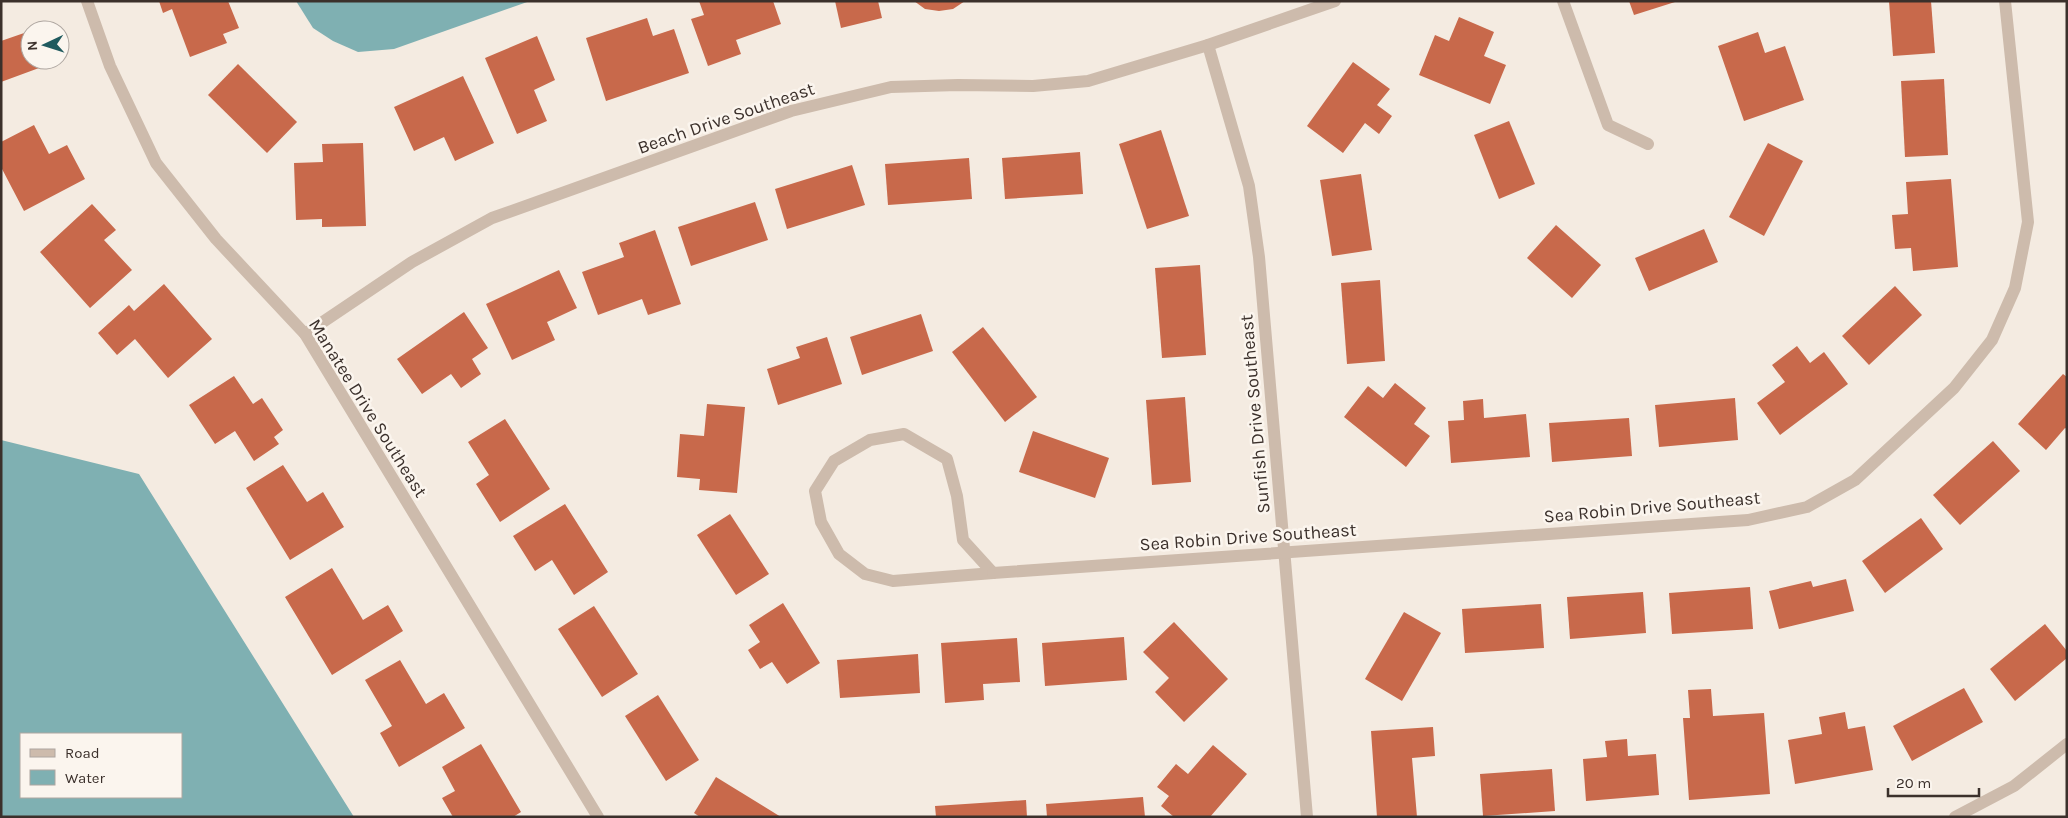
<svg xmlns="http://www.w3.org/2000/svg" width="2068" height="818" viewBox="0 0 2068 818" font-family="Karla,sans-serif">
  <style>
    .water { fill: #7fb0b2; fill-rule: evenodd }
    .building { fill: #c8694b }
    .lines { fill: none; stroke-linecap: round; stroke-linejoin: round }
    .street { stroke: #cdbbac; stroke-width: 12 }
    .labels { text-anchor: middle; stroke-width: 5; stroke-linejoin: round; paint-order: stroke }
    .street-label { font-size: 18px; fill: #3b302b; stroke: #fbf5ee }
  </style>
  <rect width="100%" height="100%" fill="#f4ebe1"/>
  <g class="water">
    <polygon points="296,1 530,1 394,49 358,52 333,41 313,28"/>
    <path d="M1 440 139 474 354 817H1ZM21 734H181V797H21Z"/>
  </g>
  <g class="building">
    <polygon points="159,1 228,1 239,28 223,34 227,43 190,57 172,9 163,13"/>
    <polygon points="699,1 773,1 781,24 736,40 741,54 708,66 691,19 704,15"/>
    <polygon points="835,1 878,1 882,18 841,28"/>
    <polygon points="914,1 965,1 953,9 939,11 925,9"/>
    <polygon points="1629,1 1675,1 1675,2 1634,15"/>
    <polygon points="1889,1 1931,1 1935,53 1893,56"/>
    <polygon points="1459,17 1494,32 1484,56 1506,65 1490,104 1419,75 1435,35 1449,41"/>
    <polygon points="647,18 653,36 674,29 689,73 606,101 586,38"/>
    <polygon points="27,32 30,42 30,60 36,60 39,68 1,82 1,41"/>
    <polygon points="1758,32 1765,53 1785,46 1804,100 1744,121 1718,46"/>
    <polygon points="537,36 555,80 534,90 547,121 517,134 485,58"/>
    <polygon points="1353,62 1390,89 1377,105 1392,116 1379,134 1365,123 1343,153 1307,126"/>
    <polygon points="238,64 297,122 267,153 208,95"/>
    <polygon points="463,76 494,143 455,161 444,137 414,151 394,107"/>
    <polygon points="1944,79 1948,155 1905,157 1901,81"/>
    <polygon points="1509,121 1535,184 1499,199 1474,135"/>
    <polygon points="34,125 49,154 67,145 85,179 24,211 1,167 1,142"/>
    <polygon points="1161,130 1189,216 1147,229 1119,144"/>
    <polygon points="363,143 366,226 322,227 322,219 296,220 294,163 323,162 322,144"/>
    <polygon points="1768,143 1803,161 1764,236 1729,217"/>
    <polygon points="1080,152 1083,194 1005,199 1002,158"/>
    <polygon points="969,158 972,199 888,205 885,164"/>
    <polygon points="852,165 865,205 787,229 775,189"/>
    <polygon points="1361,174 1372,250 1332,256 1320,180"/>
    <polygon points="1951,179 1958,267 1913,271 1911,248 1895,249 1892,215 1908,214 1906,182"/>
    <polygon points="755,202 768,240 691,266 678,227"/>
    <polygon points="92,204 116,230 104,240 132,270 90,308 40,252"/>
    <polygon points="1556,225 1601,265 1572,298 1527,258"/>
    <polygon points="1704,229 1718,262 1649,291 1635,258"/>
    <polygon points="655,230 681,304 648,315 642,299 598,315 582,272 624,257 619,243"/>
    <polygon points="1200,265 1206,355 1162,358 1155,268"/>
    <polygon points="559,270 577,308 547,322 555,340 512,360 486,304"/>
    <polygon points="1380,280 1385,361 1347,364 1341,283"/>
    <polygon points="164,284 212,339 168,378 135,339 117,355 98,333 129,305 134,311"/>
    <polygon points="1895,286 1922,315 1869,365 1842,336"/>
    <polygon points="464,312 488,348 472,359 481,374 461,388 451,374 422,394 397,359"/>
    <polygon points="921,314 933,351 862,375 850,337"/>
    <polygon points="983,327 1037,397 1005,422 952,352"/>
    <polygon points="827,337 842,384 778,405 767,369 800,358 796,347"/>
    <polygon points="1797,346 1810,363 1824,352 1848,384 1780,435 1757,403 1785,382 1772,365"/>
    <polygon points="2063,374 2067,377 2067,429 2065,428 2046,450 2018,424"/>
    <polygon points="234,376 253,404 262,398 283,430 274,437 279,444 254,461 235,431 215,444 189,405"/>
    <polygon points="1395,383 1426,408 1414,424 1430,436 1406,467 1344,417 1368,386 1383,398"/>
    <polygon points="1185,397 1191,482 1152,485 1146,400"/>
    <polygon points="1735,398 1738,440 1659,447 1655,405"/>
    <polygon points="1483,399 1484,418 1526,414 1530,457 1451,463 1448,421 1464,420 1463,401"/>
    <polygon points="707,404 745,407 737,493 699,490 700,479 677,477 680,434 704,436"/>
    <polygon points="1629,418 1632,456 1552,462 1549,423"/>
    <polygon points="505,419 550,489 500,522 476,484 489,475 468,442"/>
    <polygon points="1033,431 1109,458 1095,498 1019,472"/>
    <polygon points="1993,441 2020,471 1960,525 1933,495"/>
    <polygon points="283,465 307,502 323,492 344,527 290,560 246,488"/>
    <polygon points="565,504 608,572 574,595 552,560 535,571 513,536"/>
    <polygon points="730,514 769,574 736,595 697,535"/>
    <polygon points="1921,518 1943,549 1885,593 1862,561"/>
    <polygon points="332,568 363,620 388,605 403,631 332,675 285,597"/>
    <polygon points="1846,579 1854,611 1779,629 1769,591 1811,581 1813,587"/>
    <polygon points="1750,587 1753,629 1672,634 1669,593"/>
    <polygon points="1643,592 1646,633 1570,639 1567,597"/>
    <polygon points="783,603 820,663 787,684 772,662 760,669 748,650 760,642 749,625"/>
    <polygon points="1541,604 1544,648 1465,653 1462,609"/>
    <polygon points="594,606 638,674 602,697 558,629"/>
    <polygon points="1404,612 1441,633 1402,701 1365,679"/>
    <polygon points="1174,622 1228,679 1184,722 1155,692 1169,678 1143,652"/>
    <polygon points="2045,624 2067,651 2067,658 2015,701 1990,669"/>
    <polygon points="1124,637 1127,680 1045,686 1042,643"/>
    <polygon points="1017,638 1020,682 983,684 984,700 945,703 941,643"/>
    <polygon points="918,654 920,693 840,698 837,660"/>
    <polygon points="400,660 426,704 444,693 465,728 399,767 380,733 392,726 365,680"/>
    <polygon points="1964,688 1983,722 1912,761 1893,726"/>
    <polygon points="1711,689 1713,716 1764,713 1770,794 1689,800 1683,718 1690,718 1688,690"/>
    <polygon points="658,695 699,760 666,781 625,716"/>
    <polygon points="1845,712 1848,729 1865,726 1873,770 1795,784 1788,740 1822,734 1819,717"/>
    <polygon points="1433,727 1435,756 1412,758 1417,817 1377,817 1371,731"/>
    <polygon points="1627,739 1628,756 1656,754 1659,795 1586,801 1583,759 1607,757 1605,741"/>
    <polygon points="481,744 521,812 513,817 453,817 442,798 455,791 442,767"/>
    <polygon points="1213,745 1247,774 1210,817 1174,817 1161,806 1169,796 1157,787 1176,764 1188,774"/>
    <polygon points="1552,769 1555,811 1483,816 1480,774"/>
    <polygon points="716,777 781,817 700,817 694,813"/>
    <polygon points="1143,797 1145,817 1047,817 1046,804"/>
    <polygon points="1026,800 1027,817 936,817 935,806"/>
  </g>
  <g class="lines">
    <g class="street">
      <polyline points="87,1 110,66 156,163 216,239 305,334 598,817"/>
      <polyline points="1563,1 1608,125 1648,144"/>
      <polyline points="1208,45 1249,186 1259,257 1307,817"/>
      <polyline points="305,334 412,262 492,218 791,111 891,87 958,85 1033,86 1088,81 1208,45 1335,1"/>
      <polygon points="904,434 947,459 957,496 963,540 993,573 893,581 865,574 839,554 821,522 815,491 834,461 870,440"/>
      <polyline points="993,573 1748,520 1807,507 1855,480 1954,388 1992,340 2015,288 2028,222 2005,1"/>
      <polyline points="1955,817 2014,786 2067,744"/>
    </g>
  </g>
  <g class="labels">
    <g class="street-label">
      <text transform="translate(726 118) rotate(-19)" y="6">Beach Drive Southeast</text>
      <text transform="translate(368 408) rotate(58)" y="6">Manatee Drive Southeast</text>
      <text transform="translate(1255 414) rotate(-95)" y="6">Sunfish Drive Southeast</text>
      <text transform="translate(1652 507) rotate(-5)" y="6">Sea Robin Drive Southeast</text>
      <text transform="translate(1248 537) rotate(-4)" y="6">Sea Robin Drive Southeast</text>
    </g>
  </g>
  <rect width="2068" height="818" fill="none" stroke="#3b302b" stroke-width="5"/>
  <rect x="20" y="733" width="162" height="65" fill="#fbf5ee" stroke="#aea6a0"/>
  <rect x="30" y="749" width="25" height="8" fill="#cdbbac" stroke="#aea6a0"/>
  <text x="65" y="758" font-size="15" fill="#3b302b">Road</text>
  <rect x="30" y="770" width="25" height="15" fill="#7fb0b2" stroke="#aea6a0"/>
  <text x="65" y="783" font-size="15" fill="#3b302b">Water</text>
  <g transform="translate(45 45) rotate(266)"><circle r="24" fill="#fbf5ee" stroke="#aea6a0"/>
  <path d="M0-4L9 19L0 12L-9 19Z" fill="#1f5a5e"/>
  <text y="-8" font-size="14" font-weight="bold" text-anchor="middle" fill="#3b302b">N</text>
  </g>
  <path d="M1888 788v8h91v-8" fill="none" stroke="#3b302b" stroke-width="2.5"/>
  <text x="1896" y="788" font-size="15" fill="#3b302b" stroke="#fbf5ee" stroke-width="4" paint-order="stroke">20 m</text>
</svg>
